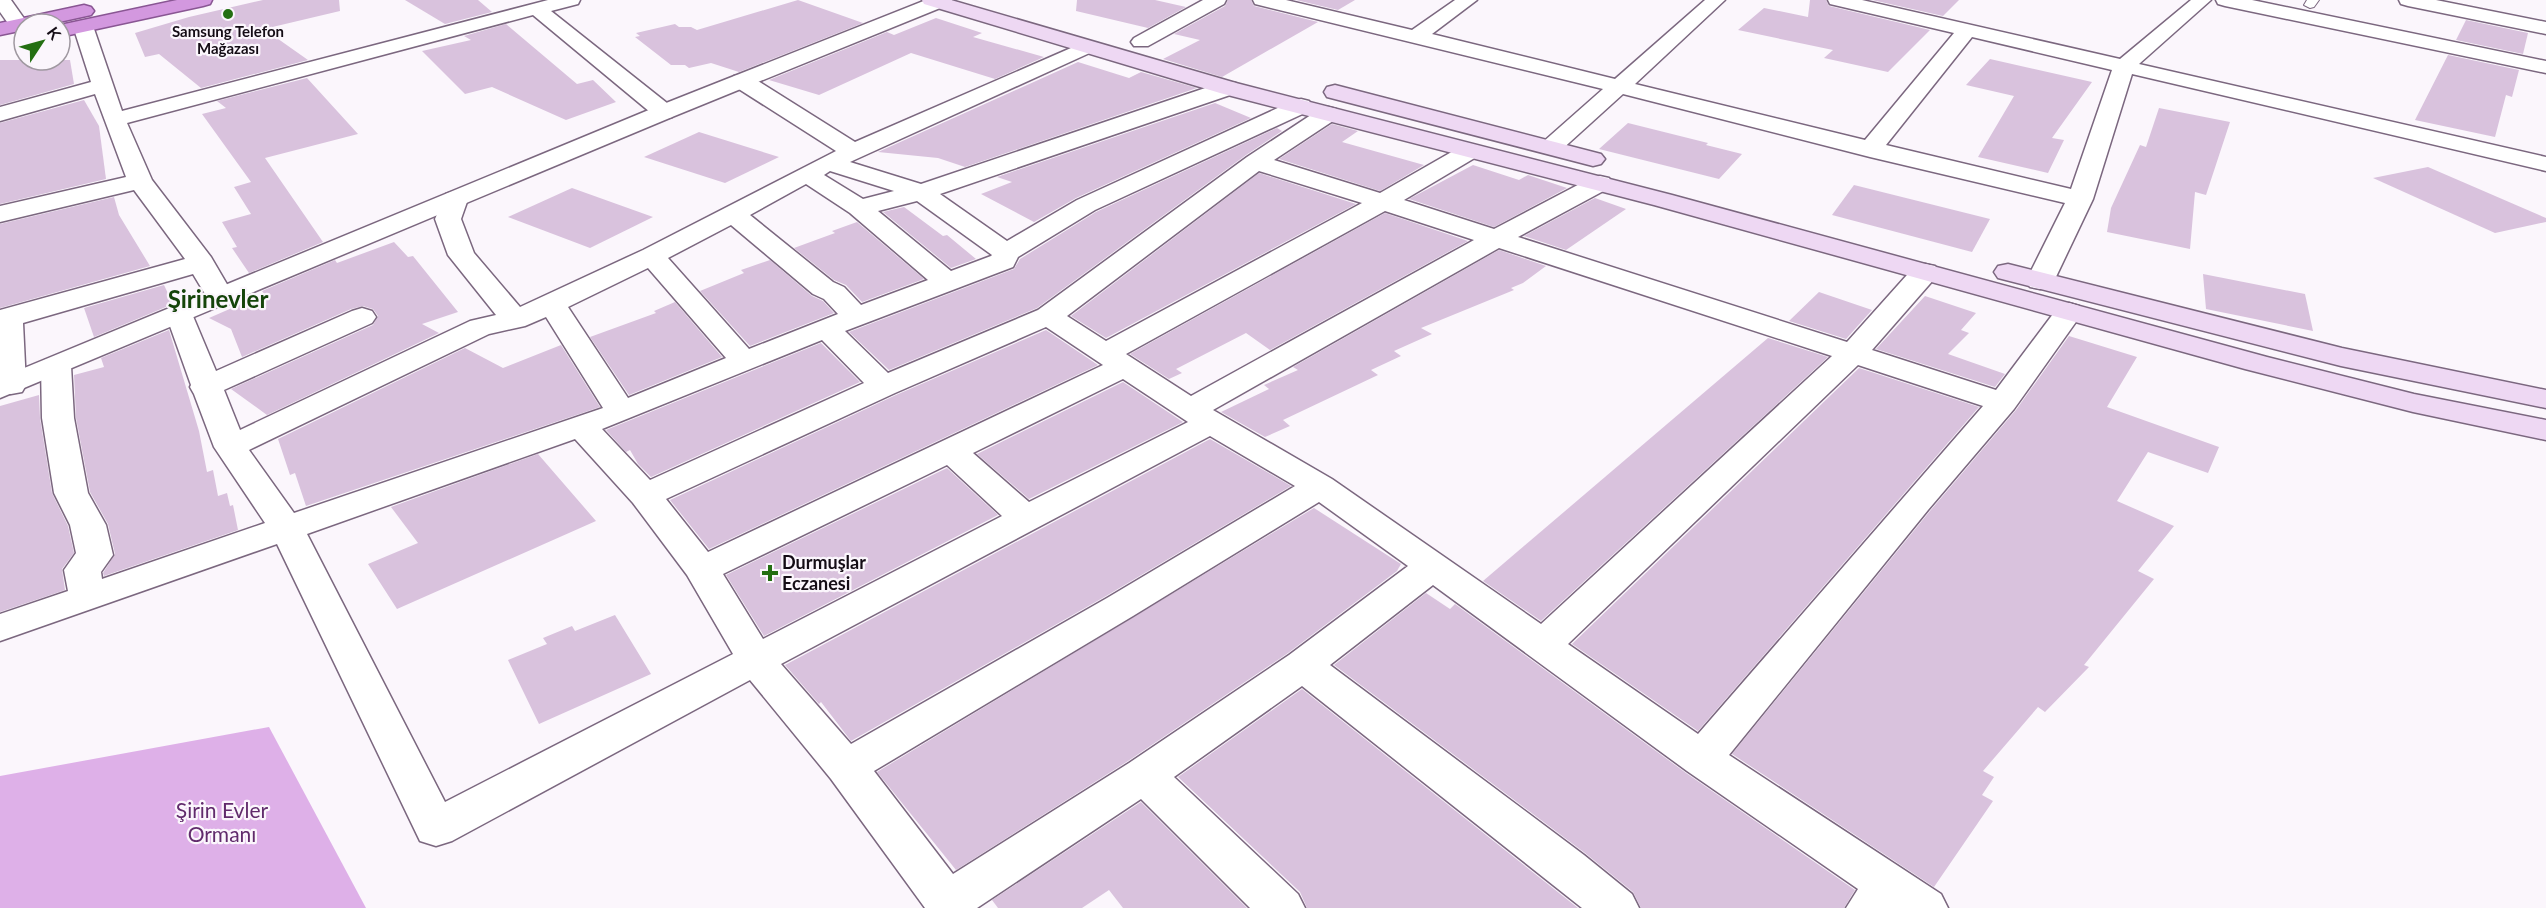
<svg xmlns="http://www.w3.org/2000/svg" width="2546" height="908" viewBox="0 0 2546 908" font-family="Lato,sans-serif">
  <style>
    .forest { fill: #deb0e8 }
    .building { fill: #d9c2dd }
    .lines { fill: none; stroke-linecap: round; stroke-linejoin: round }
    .service-casing { stroke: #7b677f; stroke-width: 2 }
    .minor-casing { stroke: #7b677f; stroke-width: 3 }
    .tertiary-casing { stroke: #7b677f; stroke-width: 3 }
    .secondary-casing { stroke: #7b677f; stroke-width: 3 }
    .trunk-casing { stroke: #895693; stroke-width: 3 }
    .service { fill: #fff; fill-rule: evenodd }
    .minor { fill: #fff; fill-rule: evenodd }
    .tertiary { fill: #fff; fill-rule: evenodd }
    .secondary { fill: #eed8f3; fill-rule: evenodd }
    .trunk { fill: #d398df; fill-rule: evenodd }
    .poi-dot { fill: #246f12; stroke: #fbf6fc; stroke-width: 2 }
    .labels { text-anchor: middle; stroke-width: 4.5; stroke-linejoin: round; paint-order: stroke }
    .far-poi-label { font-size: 15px; font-weight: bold; fill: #140c15; stroke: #fbf6fc }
    .poi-label { font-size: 18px; font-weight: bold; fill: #140c15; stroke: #fbf6fc; text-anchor: start }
    .near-park-label { font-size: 21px; fill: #612b6c; stroke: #fbf6fc }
    .district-label { font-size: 24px; font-weight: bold; fill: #15440a; stroke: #fbf6fc }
  </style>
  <rect width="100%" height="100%" fill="#fbf6fc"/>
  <polygon class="forest" points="269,727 366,908 0,908 0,776"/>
  <g class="building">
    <polygon points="263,0 339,0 340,11 264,29 308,60 201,88 159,54 145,57 135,33 189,17"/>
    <polygon points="405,0 478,0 492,12 445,24"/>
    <polygon points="798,0 863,23 739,72 711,63 689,68 685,65 671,65 635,37 640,36 636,33 675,24 679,27 691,27 697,30"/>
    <polygon points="1077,0 1155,0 1186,7 1148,28 1076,11"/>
    <polygon points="1228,0 1251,0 1254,6 1318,22 1222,77 1163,59 1200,40 1174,34 1225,6"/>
    <polygon points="1296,0 1355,0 1338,10"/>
    <polygon points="1810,0 1826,0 1829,6 1930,30 1888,72 1824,58 1833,50 1738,30 1764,8 1808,17"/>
    <polygon points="1872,0 1959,0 1943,16"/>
    <polygon points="936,18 982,33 973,37 1044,57 995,79 911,53 819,95 769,80 887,32 894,35"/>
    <polygon points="2466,20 2528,33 2523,54 2456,40"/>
    <polygon points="506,24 577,84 593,80 616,102 566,120 492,87 465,94 422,51 471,40 464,36"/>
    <polygon points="2448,55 2519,70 2512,97 2506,95 2495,137 2415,120"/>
    <polygon points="1990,59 2092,82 2052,138 2064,140 2048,173 1978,157 2014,96 1966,85"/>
    <polygon points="0,60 70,60 74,84 0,105"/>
    <polygon points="1078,62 1129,78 1141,72 1197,88 965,167 938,158 878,152"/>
    <polygon points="307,78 358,134 265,158 323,242 249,273 232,248 237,247 222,222 251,214 234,187 251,182 202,114 226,108 217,101"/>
    <polygon points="84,100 99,126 106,179 0,204 0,123"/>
    <polygon points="1215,103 1251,118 1076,198 1034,222 981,194 1012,182 997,177"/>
    <polygon points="2159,108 2230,122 2206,195 2195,192 2190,249 2107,232 2111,208 2140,145 2146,147"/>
    <polygon points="1628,123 1708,143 1706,145 1742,154 1719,179 1599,149"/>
    <polygon points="1332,124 1358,131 1342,142 1424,165 1380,191 1279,159"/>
    <polygon points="1277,128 1282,131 1246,155 1037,308 889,370 849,332 1014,269 1020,259 1096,212"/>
    <polygon points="699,132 779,157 725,183 644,157"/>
    <polygon points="1473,165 1519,180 1528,175 1567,188 1494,227 1409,199"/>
    <polygon points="2428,167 2546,218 2546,222 2495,233 2373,178"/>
    <polygon points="1259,173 1356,204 1106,338 1071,316"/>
    <polygon points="1854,185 1990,219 1972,252 1832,215"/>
    <polygon points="572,188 653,217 590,248 508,217"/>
    <polygon points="114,197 119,215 150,266 0,308 0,224"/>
    <polygon points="1595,198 1626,209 1566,250 1524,236"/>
    <polygon points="904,207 943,236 947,235 976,259 951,268 883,212"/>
    <polygon points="1385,213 1468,241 1270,350 1246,333 1176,369 1182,373 1169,379 1130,354"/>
    <polygon points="857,222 924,279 862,302 846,285 834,280 794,248 835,233 832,231"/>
    <polygon points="394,242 408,257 413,256 458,312 422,324 439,333 267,415 231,389 373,325 378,316 373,309 363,306 351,309 242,357 231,329 209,318 264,294 262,291 335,260 337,263"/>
    <polygon points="1499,250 1546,266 1523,283 1511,288 1514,290 1421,328 1432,334 1394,351 1401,356 1371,370 1378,375 1283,420 1290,426 1265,437 1221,412 1269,389 1264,385 1298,370 1293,367"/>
    <polygon points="770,260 812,296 823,301 834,313 750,346 700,291 744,273 741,270"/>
    <polygon points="2203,274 2305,294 2313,331 2206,309"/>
    <polygon points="164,285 173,304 94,337 84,308"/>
    <polygon points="1819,292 1872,310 1846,339 1789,321"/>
    <polygon points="1925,296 1976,313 1961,330 1969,333 1948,354 2005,374 1995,387 1876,349"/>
    <polygon points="675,302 722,357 629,395 590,337 656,313 654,311"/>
    <polygon points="169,330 199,431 207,472 213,470 218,496 227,493 230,506 233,505 238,530 104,576 103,573 115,554 108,524 90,492 76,418 74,375 104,367 101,358"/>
    <polygon points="1046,330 1098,365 709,549 670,500 896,395"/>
    <polygon points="2069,336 2137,357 2107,407 2219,447 2208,473 2148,452 2117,501 2174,526 2138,571 2154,579 2084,665 2089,667 2045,712 2038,707 1983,771 1994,777 1982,795 1993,801 1934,887 1732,754 1930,511 2016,410"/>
    <polygon points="1768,338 1828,357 1541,621 1483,581"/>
    <polygon points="821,343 860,382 651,477 638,464 630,450 626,452 606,430"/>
    <polygon points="561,345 600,407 306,506 295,473 290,475 278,439 465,348 503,368"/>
    <polygon points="1859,368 1979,407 1698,731 1572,644"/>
    <polygon points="1123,382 1183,422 1029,499 977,454"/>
    <polygon points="39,395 40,418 52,493 68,526 74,553 62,569 65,590 0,612 0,406"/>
    <polygon points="1210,439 1291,486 1106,596 851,741 821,702 819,704 785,665"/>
    <polygon points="538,454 596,521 397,609 368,564 418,543 391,507"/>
    <polygon points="947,468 998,515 764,636 726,575"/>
    <polygon points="1314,508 1401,564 1397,571 1288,653 1128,761 956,870 877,772"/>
    <polygon points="1426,593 1450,609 1455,604 1686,773 1855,890 1844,908 1641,908 1633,892 1585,853 1334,665"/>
    <polygon points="615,615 651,674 539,724 508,660 547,644 543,638 572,626 575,631"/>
    <polygon points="1302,689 1578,908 1307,908 1300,892 1178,777"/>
    <polygon points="1141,802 1247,908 1123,908 1109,890 1082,908 998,908 992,900"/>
  </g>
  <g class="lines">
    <g class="service-casing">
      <polygon id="service" points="2307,0 2319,0 2314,7 2310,8 2304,5"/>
    </g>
    <g class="minor-casing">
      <g id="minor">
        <polygon points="0,0 11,0 28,24 24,24 24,30 12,29 0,12"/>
        <polygon points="548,0 580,0 578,4 551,11 672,107 675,112 672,117 664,119 656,117 533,15 127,123 152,180 211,257 235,298 231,304 221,306 211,304 193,274 23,323 26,385 22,392 11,394 0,392 0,310 185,259 134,190 0,222 0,206 126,177 95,94 0,121 0,107 91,82 73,26 76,22 90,22 93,26 122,111"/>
        <polygon points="1203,0 1226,0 1224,4 1148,46 1134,46 1131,42 1134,38"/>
        <path d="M1253 0H1286L1412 30 1455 0H1477L1432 34 1615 79 1705 0H1725L1635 84 1865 140 1954 33 1830 4 1828 0H1862L2120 59 2191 0H2211L2139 64 2546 157V171L2132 74 2093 199 2054 281 2050 287 2040 289 2030 287 2026 281 2065 203 1870 157 1623 94 1559 152 1551 154 1543 152 1539 147 1543 142 1603 89 1255 4ZM1972 37 2112 70 2071 189 1886 145Z"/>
        <polygon points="2216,0 2252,0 2546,61 2546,73 2225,6 2218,4"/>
        <polygon points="2399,0 2436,0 2546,22 2546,34 2408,6 2401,4"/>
        <path d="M1087 41 1094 43 1097 47 1094 51 850 162 921 184 1220 83 1228 82 1236 83 1239 88 1236 93 940 194 1007 241 1077 200 1293 101 1301 99 1309 101 1312 106 1309 111 1095 210 1018 257 1013 267 845 331 888 373 1038 310 1247 157 1320 109 1328 107 1336 109 1339 114 1336 119 1274 160 1380 193 1462 146 1470 144 1478 146 1482 151 1478 156 1404 200 1494 229 1591 178 1600 176 1609 178 1612 183 1609 188 1518 237 1847 342 1915 266 1925 264 1935 266 1939 272 1935 278 1872 350 1996 390 2059 306 2069 303 2079 306 2083 312 2014 409 1928 510 1729 755 1941 894 1948 908H1846L1858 889 1687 771 1433 585 1330 665 1584 855 1632 894 1639 908H1582L1302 686 1174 777 1298 894 1305 908H1250L1141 799 977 908H925L831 779 750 680 452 841 436 846 420 841 277 544 0 641V614L68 591 64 570 76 553 70 525 54 493 42 418 41 366 45 360 56 357 67 360 71 366 74 418 88 493 106 525 113 555 101 572 102 579 265 523 214 447 194 394 190 387 191 385 166 315 170 309 180 306 190 309 216 371 352 311 362 308 372 311 376 317 372 323 224 390 240 430 470 321 496 315 448 255 435 219 446 194 455 191 464 194 468 199 461 219 474 253 520 307 643 250 836 151 734 86 731 81 734 76 742 75 750 76 855 142ZM830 171 894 191 863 199 824 175ZM1259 171 1362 203 1106 341 1067 316ZM806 184 850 213 928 280 861 305 844 287 833 282 750 215ZM917 201 992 255 991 256 951 271 878 211ZM1385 211 1474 240 1191 396 1126 354ZM731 225 813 294 824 299 838 314 749 349 668 258ZM1499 248 1832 356 1541 624 1332 479 1213 410ZM648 268 726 358 628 398 568 307ZM546 317 603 408 294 513 249 450 489 334 525 326ZM1046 327 1103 365 708 552 666 499 895 393ZM822 340 864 383 650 480 602 429ZM1858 365 1983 406 1698 734 1568 644ZM1123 379 1188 422 1029 502 973 453ZM1210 436 1295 486 1107 598 851 744 781 664ZM575 439 633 503 687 575 733 654 445 802 307 534ZM947 465 1002 516 763 639 723 574ZM1319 502 1408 566 1289 655 1129 763 953 874 874 771 1133 616Z"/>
      </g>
    </g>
    <g class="tertiary-casing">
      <polygon id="tertiary" points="926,0 952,0 950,4 672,117 0,398 0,378 656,107"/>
    </g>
    <g class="secondary-casing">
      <g id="secondary">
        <polygon points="922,0 951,0 1236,83 1672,195 2267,357 2414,394 2546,420 2546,440 2413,412 2245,369 1654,205 1220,93 924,4"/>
        <polygon points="1335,85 1601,154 1605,159 1601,164 1593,166 1327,97 1324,92 1327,87"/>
        <polygon points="2008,264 2342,348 2546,390 2546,408 2341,366 1998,278 1994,272 1998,266"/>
      </g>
    </g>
    <g class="trunk-casing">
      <g id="trunk">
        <polygon points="177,0 212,0 210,4 203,6 60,37 60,25"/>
        <polygon points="84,5 91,7 94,11 91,15 50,24 24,24 24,30 0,35 0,23"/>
      </g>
    </g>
    <use href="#service" class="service"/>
    <use href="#minor" class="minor"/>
    <use href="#tertiary" class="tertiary"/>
    <use href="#secondary" class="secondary"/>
    <use href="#trunk" class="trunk"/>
  </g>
  <g class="poi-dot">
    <circle cx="228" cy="14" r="6"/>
    <path d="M767 564h6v6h6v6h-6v6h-6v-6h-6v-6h6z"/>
  </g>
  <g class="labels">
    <g class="far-poi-label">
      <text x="228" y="37">Samsung Telefon<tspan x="228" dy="17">Mağazası</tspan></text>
    </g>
    <g class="poi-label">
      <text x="782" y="569">Durmuşlar<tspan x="782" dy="21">Eczanesi</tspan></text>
    </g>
    <g class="near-park-label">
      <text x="222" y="818">Şirin Evler<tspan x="222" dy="24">Ormanı</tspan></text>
    </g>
    <g class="district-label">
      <text x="218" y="308">Şirinevler</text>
    </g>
  </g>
  <g transform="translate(42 42) rotate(54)"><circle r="28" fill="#fbf6fc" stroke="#9f98a0" stroke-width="1.5"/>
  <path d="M0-4.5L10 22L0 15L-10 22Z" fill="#246f12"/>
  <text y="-9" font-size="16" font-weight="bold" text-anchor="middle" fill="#140c15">K</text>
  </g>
</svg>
